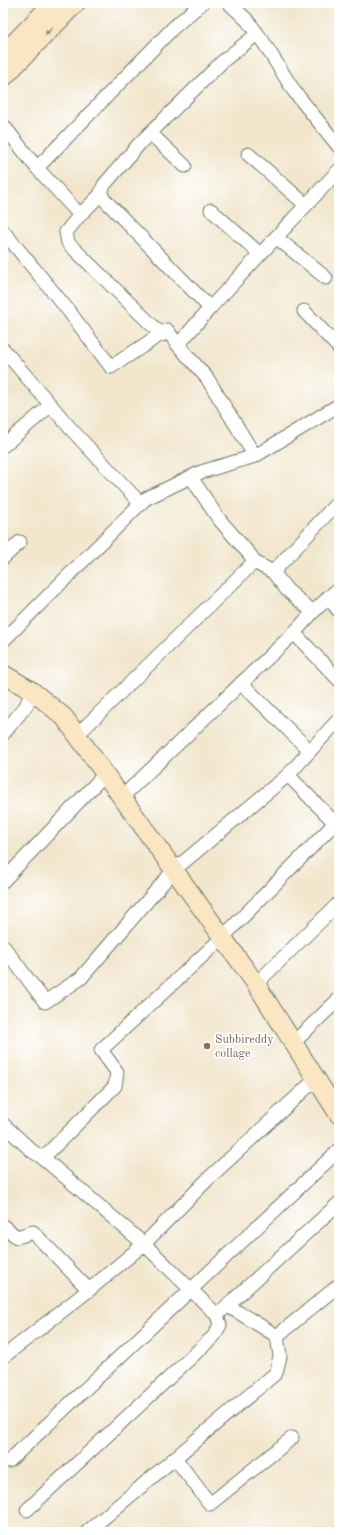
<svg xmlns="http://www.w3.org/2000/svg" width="342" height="1535" viewBox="0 0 342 1535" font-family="'Old Standard TT',serif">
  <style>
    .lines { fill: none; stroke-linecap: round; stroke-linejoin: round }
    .street-casing { stroke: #69786a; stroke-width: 15 }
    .secondary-casing { stroke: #69786a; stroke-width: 20 }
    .street { stroke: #fff; stroke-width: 13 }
    .secondary { stroke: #fbe6c4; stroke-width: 18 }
    .oneway { fill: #8d927c }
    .education-dot { fill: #8d6e63; stroke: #fff; stroke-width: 1.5 }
    .labels { text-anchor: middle; stroke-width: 3.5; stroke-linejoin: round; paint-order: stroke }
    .education-label { font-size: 12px; fill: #785e54; stroke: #fff; text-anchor: start }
  </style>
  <rect width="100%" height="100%" fill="#fff"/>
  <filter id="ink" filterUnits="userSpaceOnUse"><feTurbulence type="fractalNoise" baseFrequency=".025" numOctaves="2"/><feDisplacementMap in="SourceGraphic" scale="8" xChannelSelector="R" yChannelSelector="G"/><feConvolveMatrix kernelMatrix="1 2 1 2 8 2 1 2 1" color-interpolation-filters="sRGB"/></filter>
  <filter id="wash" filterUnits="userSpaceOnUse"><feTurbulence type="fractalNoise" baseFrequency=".012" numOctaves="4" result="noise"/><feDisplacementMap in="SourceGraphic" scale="16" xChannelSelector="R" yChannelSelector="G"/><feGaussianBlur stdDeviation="0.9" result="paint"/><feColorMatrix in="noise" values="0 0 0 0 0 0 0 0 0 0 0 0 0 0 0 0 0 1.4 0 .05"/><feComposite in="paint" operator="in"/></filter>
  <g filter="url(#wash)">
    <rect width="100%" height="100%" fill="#f2e6cd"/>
  </g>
  <g filter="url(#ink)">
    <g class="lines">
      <g class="street-casing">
        <g id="street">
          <polyline points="229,3 247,20 262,40 294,91 339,147"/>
          <polyline points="3,125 37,168 174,27 202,3"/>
          <polyline points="150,133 185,166"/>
          <polyline points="248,154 306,205"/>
          <polyline points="37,168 80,215 100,195 210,308 339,170"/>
          <polyline points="100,195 104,185 141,142 223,61 257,34"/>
          <polyline points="211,210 260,254"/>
          <polyline points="80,215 66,232 68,243 162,335"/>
          <polyline points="3,231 68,310 111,367 167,330 178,345 210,308"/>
          <polyline points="276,237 326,278"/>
          <polyline points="304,311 339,348"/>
          <polyline points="178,345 207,378 255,456"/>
          <polyline points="3,349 71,429 140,503"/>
          <polyline points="3,446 51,405"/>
          <polyline points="191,477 218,518 251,556 254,562 273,572 287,590 313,612"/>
          <polyline points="3,558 20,542"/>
          <polyline points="273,572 339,501"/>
          <polyline points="328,597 339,611"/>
          <polyline points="294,633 339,680"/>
          <polyline points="3,641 145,499 201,472 255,456 339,405"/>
          <polyline points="241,683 310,751"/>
          <polyline points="3,734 26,706 32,691"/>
          <polyline points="77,735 254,562"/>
          <polyline points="288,775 335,823"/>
          <polyline points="122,797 294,633 313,612 339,588"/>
          <polyline points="3,881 105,774"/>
          <polyline points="3,946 45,1002 81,978 174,870 288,775 339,719"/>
          <polyline points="256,984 339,903"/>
          <polyline points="293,1043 339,999"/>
          <polyline points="3,1124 32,1151 43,1158 144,1244 217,1315"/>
          <polyline points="43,1158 115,1086 117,1072 101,1050 223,937 339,819"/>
          <polyline points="3,1226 17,1237 33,1232 89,1290"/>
          <polyline points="277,1336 339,1285"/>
          <polyline points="3,1357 89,1290 144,1244 210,1177 316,1079"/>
          <polyline points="175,1458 210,1504 292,1438"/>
          <polyline points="9,1461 339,1150"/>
          <polyline points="27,1510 214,1336 220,1325 217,1315 339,1203"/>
          <polyline points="87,1532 276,1373 280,1356 277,1336 228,1306"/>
        </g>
      </g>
      <g class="secondary-casing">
        <g id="secondary">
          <polyline points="3,54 53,3"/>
          <polyline points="3,78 76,3"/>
          <polyline points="3,674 32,691 64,717 256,984 339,1115"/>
        </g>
      </g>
      <use href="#street" class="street"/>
      <use href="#secondary" class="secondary"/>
    </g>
    <defs><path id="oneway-solid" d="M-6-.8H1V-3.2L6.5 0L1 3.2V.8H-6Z"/></defs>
    <use class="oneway" href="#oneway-solid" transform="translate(49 31) rotate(134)"/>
  </g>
  <circle class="education-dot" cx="207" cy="1046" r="4"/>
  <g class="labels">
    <g class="education-label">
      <text x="215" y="1043">Subbireddy<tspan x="215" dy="14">collage</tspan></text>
    </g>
  </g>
  <rect width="342" height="1535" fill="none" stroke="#fff" stroke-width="16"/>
</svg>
